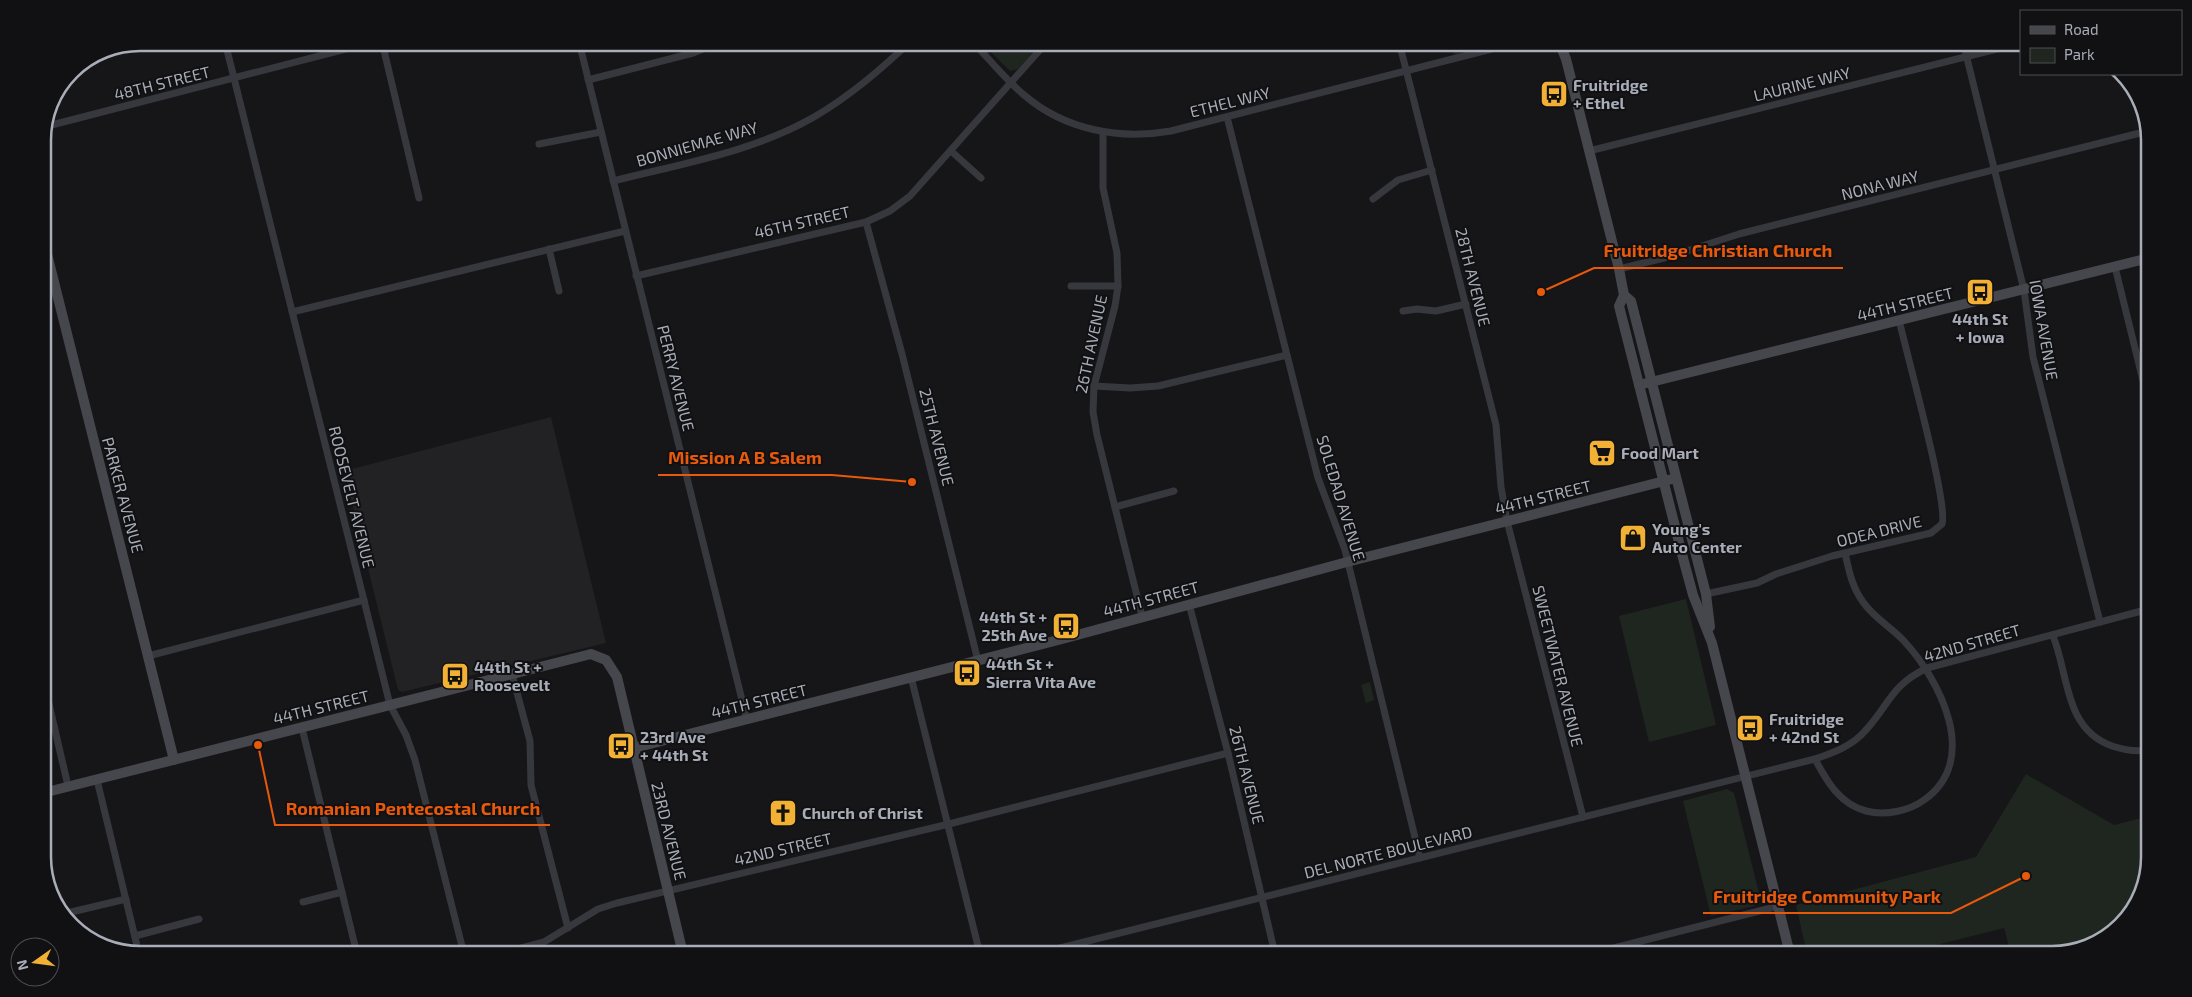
<svg xmlns="http://www.w3.org/2000/svg" width="2192" height="997" viewBox="0 0 2192 997" font-family="'Exo 2',sans-serif">
  <style>
    .built { fill: #222225 }
    .green { fill: #1e261f }
    .lines { fill: none; stroke-linecap: round; stroke-linejoin: round }
    .street { stroke: #37383d; stroke-width: 7 }
    .secondary { stroke: #45474d; stroke-width: 10 }
    .labels { text-anchor: middle; stroke-width: 4; stroke-linejoin: round; paint-order: stroke }
    .street-label { font-size: 16px; fill: #a8adb8; stroke: #111113 }
    .poi-label { font-size: 16px; font-weight: bold; fill: #a8adb8; stroke: #111113; text-anchor: start }
    .rim { fill: none; stroke: #a8adb8; stroke-width: 2.5 }
    .leader { fill: none; stroke: #e8590c; stroke-width: 2 }
    .callout-dot { fill: #e8590c; stroke: #111113; stroke-width: 2 }
    .callout-label { font-size: 18px; text-anchor: middle; font-weight: bold; fill: #e8590c; stroke: #111113; stroke-width: 4; stroke-linejoin: round; paint-order: stroke }
  </style>
  <rect width="100%" height="100%" fill="#161618"/>
  <g class="built">
    <polygon points="1450,42 1504,43 1454,55"/>
    <polygon points="551,417 606,643 402,692 398,690 344,471"/>
  </g>
  <g class="green">
    <polygon points="982,43 1041,43 1018,69 1010,71"/>
    <polygon points="1686,599 1716,725 1649,742 1619,616"/>
    <polygon points="1370,682 1374,700 1366,703 1361,685"/>
    <polygon points="2026,774 2114,825 2149,816 2149,856 2142,894 2106,938 2052,954 2011,954 2004,928 1900,954 1807,954 1796,905 1976,857"/>
    <polygon points="1727,789 1734,793 1760,897 1754,906 1711,916 1683,801"/>
  </g>
  <g class="lines">
    <g class="street">
      <polyline points="225,42 390,705 406,735 415,760 464,954"/>
      <polyline points="382,42 419,198"/>
      <polyline points="579,42 747,720"/>
      <path d="M973 42C990 60 1005 79 1024 95 1065 130 1119 140 1171 131L1519 42"/>
      <polyline points="1399,42 1496,425 1501,487 1507,521 1583,817"/>
      <polyline points="1963,42 2024,290 2033,357 2100,622"/>
      <polyline points="588,80 693,53 721,42"/>
      <polyline points="1227,117 1318,478 1345,550 1420,858"/>
      <polyline points="44,127 373,42"/>
      <polyline points="1103,132 1103,188 1117,253 1118,286 1115,306 1094,386 1093,412 1097,435 1142,616"/>
      <polyline points="539,144 601,132"/>
      <polyline points="951,151 981,178"/>
      <polyline points="1589,151 2021,43"/>
      <path d="M613 181C680 164 753 152 814 117 850 96 880 70 910 42"/>
      <polyline points="1373,199 1398,180 1432,170"/>
      <polyline points="866,222 902,354 978,661"/>
      <polyline points="549,249 559,291"/>
      <polyline points="2115,267 2149,405"/>
      <polyline points="1619,269 1668,257 1739,234 2148,131"/>
      <polyline points="636,276 866,222 890,211 910,196 1047,42"/>
      <polyline points="1071,286 1118,286"/>
      <polyline points="1403,311 1417,309 1436,311 1466,304"/>
      <polyline points="292,312 625,231"/>
      <polyline points="1094,386 1130,388 1158,386 1287,355"/>
      <polyline points="1115,507 1174,491"/>
      <path d="M1706 594 1757 583 1776 574 1832 556 1931 533 1942 524C1949 506 1906 351 1899 320"/>
      <polyline points="1189,604 1228,753 1275,954"/>
      <path d="M2053 636C2069 675 2064 729 2112 746 2124 750 2136 752 2149 750"/>
      <polyline points="148,656 364,600"/>
      <polyline points="512,674 530,741 531,785 568,928"/>
      <polyline points="911,677 980,954"/>
      <polyline points="43,678 68,786"/>
      <polyline points="302,728 357,954"/>
      <path d="M1815 759C1827 782 1840 804 1866 811 1885 816 1909 811 1924 800 1981 760 1940 680 1904 641 1891 627 1874 618 1863 602 1852 587 1849 571 1845 553"/>
      <polyline points="97,780 139,954"/>
      <polyline points="303,902 342,892"/>
      <polyline points="63,914 126,899"/>
      <polyline points="135,936 199,919"/>
      <polyline points="498,954 544,942 598,909 617,903 949,824 1228,753"/>
      <path d="M1036 954 1815 759C1833 753 1852 746 1865 731 1890 704 1890 686 1927 668L2149 609"/>
      <polyline points="1590,954 1779,906"/>
    </g>
    <g class="secondary">
      <polyline points="1559,42 1566,59 1619,269 1624,295 1619,306 1683,558 1693,595 1712,643 1790,954"/>
      <polyline points="43,238 174,760"/>
      <polyline points="1624,295 1631,301 1706,594 1710,627"/>
      <polyline points="1639,385 2149,258"/>
      <polyline points="634,748 1066,638 1347,562 1676,478"/>
      <polyline points="43,793 591,654 606,660 617,677 683,954"/>
    </g>
  </g>
  <defs>
    <g id="bus-square" transform="scale(1.4375)"><rect x="-9" y="-9" width="18" height="18" rx="4" fill="#f2b134" stroke="#111113"/><path d="M-5-6H5V4H4V6H2V4H-2V6H-4V4H-5ZM-3.5-4V0h7V-4ZM-3.5 1.2v1.5H-2V1.2ZM2 1.2v1.5H3.5V1.2Z" fill="#111"/></g>
    <g id="supermarket-square" transform="scale(1.4375)"><rect x="-9" y="-9" width="18" height="18" rx="4" fill="#f2b134" stroke="#111113"/><path d="M-6-5.5h2.5l.6 2H6L4.5 2H-2.5L-4.4-4H-6ZM-1.5 3.2a1.3 1.3 0 1 0 .1 0ZM3 3.2a1.3 1.3 0 1 0 .1 0Z" fill="#111"/></g>
    <g id="shop-square" transform="scale(1.4375)"><rect x="-9" y="-9" width="18" height="18" rx="4" fill="#f2b134" stroke="#111113"/><path d="M-5-2.5h2.3a2.7 3.5 0 0 1 5.4 0H5L5.5 6h-11ZM-1.5-2.5h3a1.5 2.3 0 0 0-3 0Z" fill="#111"/></g>
    <g id="church-square" transform="scale(1.4375)"><rect x="-9" y="-9" width="18" height="18" rx="4" fill="#f2b134" stroke="#111113"/><path d="M-1.2-6h2.4v3.5h3.3v2.4h-3.3V6h-2.4V-.1h-3.3v-2.4h3.3Z" fill="#111"/></g>
  </defs>
  <g fill-rule="evenodd">
    <use href="#bus-square" x="1554" y="94"/>
    <use href="#bus-square" x="1980" y="292"/>
    <use href="#supermarket-square" x="1602" y="453"/>
    <use href="#shop-square" x="1633" y="538"/>
    <use href="#bus-square" x="1066" y="626"/>
    <use href="#bus-square" x="967" y="673"/>
    <use href="#bus-square" x="455" y="676"/>
    <use href="#bus-square" x="1750" y="728"/>
    <use href="#bus-square" x="621" y="746"/>
    <use href="#church-square" x="783" y="813"/>
  </g>
  <g class="labels">
    <g class="street-label">
      <text transform="translate(162 83) rotate(-14)" y="6">48TH STREET</text>
      <text transform="translate(1802 84) rotate(-14)" y="6">LAURINE WAY</text>
      <text transform="translate(1230 102) rotate(-14)" y="6">ETHEL WAY</text>
      <text transform="translate(697 144) rotate(-16)" y="6">BONNIEMAE WAY</text>
      <text transform="translate(1880 185) rotate(-14)" y="6">NONA WAY</text>
      <text transform="translate(802 222) rotate(-13)" y="6">46TH STREET</text>
      <text transform="translate(1473 277) rotate(76)" y="6">28TH AVENUE</text>
      <text transform="translate(1905 304) rotate(-14)" y="6">44TH STREET</text>
      <text transform="translate(2044 330) rotate(80)" y="6">IOWA AVENUE</text>
      <text transform="translate(1091 344) rotate(-78)" y="6">26TH AVENUE</text>
      <text transform="translate(676 378) rotate(76)" y="6">PERRY AVENUE</text>
      <text transform="translate(937 437) rotate(76)" y="6">25TH AVENUE</text>
      <text transform="translate(123 495) rotate(75)" y="6">PARKER AVENUE</text>
      <text transform="translate(352 497) rotate(76)" y="6">ROOSEVELT AVENUE</text>
      <text transform="translate(1543 497) rotate(-14)" y="6">44TH STREET</text>
      <text transform="translate(1341 498) rotate(73)" y="6">SOLEDAD AVENUE</text>
      <text transform="translate(1879 531) rotate(-14)" y="6">ODEA DRIVE</text>
      <text transform="translate(1151 599) rotate(-15)" y="6">44TH STREET</text>
      <text transform="translate(1972 643) rotate(-16)" y="6">42ND STREET</text>
      <text transform="translate(1558 666) rotate(76)" y="6">SWEETWATER AVENUE</text>
      <text transform="translate(759 701) rotate(-14)" y="6">44TH STREET</text>
      <text transform="translate(321 707) rotate(-14)" y="6">44TH STREET</text>
      <text transform="translate(1247 775) rotate(76)" y="6">26TH AVENUE</text>
      <text transform="translate(669 831) rotate(76)" y="6">23RD AVENUE</text>
      <text transform="translate(783 849) rotate(-13)" y="6">42ND STREET</text>
      <text transform="translate(1388 852) rotate(-14)" y="6">DEL NORTE BOULEVARD</text>
    </g>
    <g class="poi-label">
      <text x="1573" y="91">Fruitridge<tspan x="1573" dy="18">+ Ethel</tspan></text>
      <text x="1980" y="325" text-anchor="middle">44th St<tspan x="1980" dy="18">+ Iowa</tspan></text>
      <text x="1621" y="459">Food Mart</text>
      <text x="1652" y="535">Young's<tspan x="1652" dy="18">Auto Center</tspan></text>
      <text x="1047" y="623" text-anchor="end">44th St +<tspan x="1047" dy="18">25th Ave</tspan></text>
      <text x="986" y="670">44th St +<tspan x="986" dy="18">Sierra Vita Ave</tspan></text>
      <text x="474" y="673">44th St +<tspan x="474" dy="18">Roosevelt</tspan></text>
      <text x="1769" y="725">Fruitridge<tspan x="1769" dy="18">+ 42nd St</tspan></text>
      <text x="640" y="743">23rd Ave<tspan x="640" dy="18">+ 44th St</tspan></text>
      <text x="802" y="819">Church of Christ</text>
    </g>
  </g>
  <path d="M0 0H2192V997H0ZM140 51H2052A89 89 0 0 1 2141 140V857A89 89 0 0 1 2052 946H140A89 89 0 0 1 51 857V140A89 89 0 0 1 140 51Z" fill="#111113" fill-rule="evenodd"/>
  <path class="rim" d="M140 51H2052A89 89 0 0 1 2141 140V857A89 89 0 0 1 2052 946H140A89 89 0 0 1 51 857V140A89 89 0 0 1 140 51Z"/>
  <path class="leader" d="M1541 292L1594 268H1843M912 482L832 475H658M258 745L275 825H550M2026 876L1951 913H1703"/>
  <g class="callout-dot">
    <circle cx="1541" cy="292" r="5"/>
    <circle cx="912" cy="482" r="5"/>
    <circle cx="258" cy="745" r="5"/>
    <circle cx="2026" cy="876" r="5"/>
  </g>
  <g class="callout-label">
    <text x="1718" y="257">Fruitridge Christian Church</text>
    <text x="745" y="464">Mission A B Salem</text>
    <text x="413" y="815">Romanian Pentecostal Church</text>
    <text x="1827" y="903">Fruitridge Community Park</text>
  </g>
  <rect x="2020" y="10" width="162" height="65" fill="#111113" stroke="#4d4f55"/>
  <rect x="2030" y="26" width="25" height="8" fill="#45474d" stroke="#4d4f55"/>
  <text x="2064" y="35" font-size="15" fill="#a8adb8">Road</text>
  <rect x="2030" y="48" width="25" height="15" fill="#1e261f" stroke="#4d4f55"/>
  <text x="2064" y="60" font-size="15" fill="#a8adb8">Park</text>
  <g transform="translate(35 962) rotate(256)"><circle r="24" fill="#111113" stroke="#4d4f55"/>
  <path d="M0-4L9 19L0 12L-9 19Z" fill="#f2b134"/>
  <text y="-8" font-size="14" font-weight="bold" text-anchor="middle" fill="#a8adb8">N</text>
  </g>
</svg>
